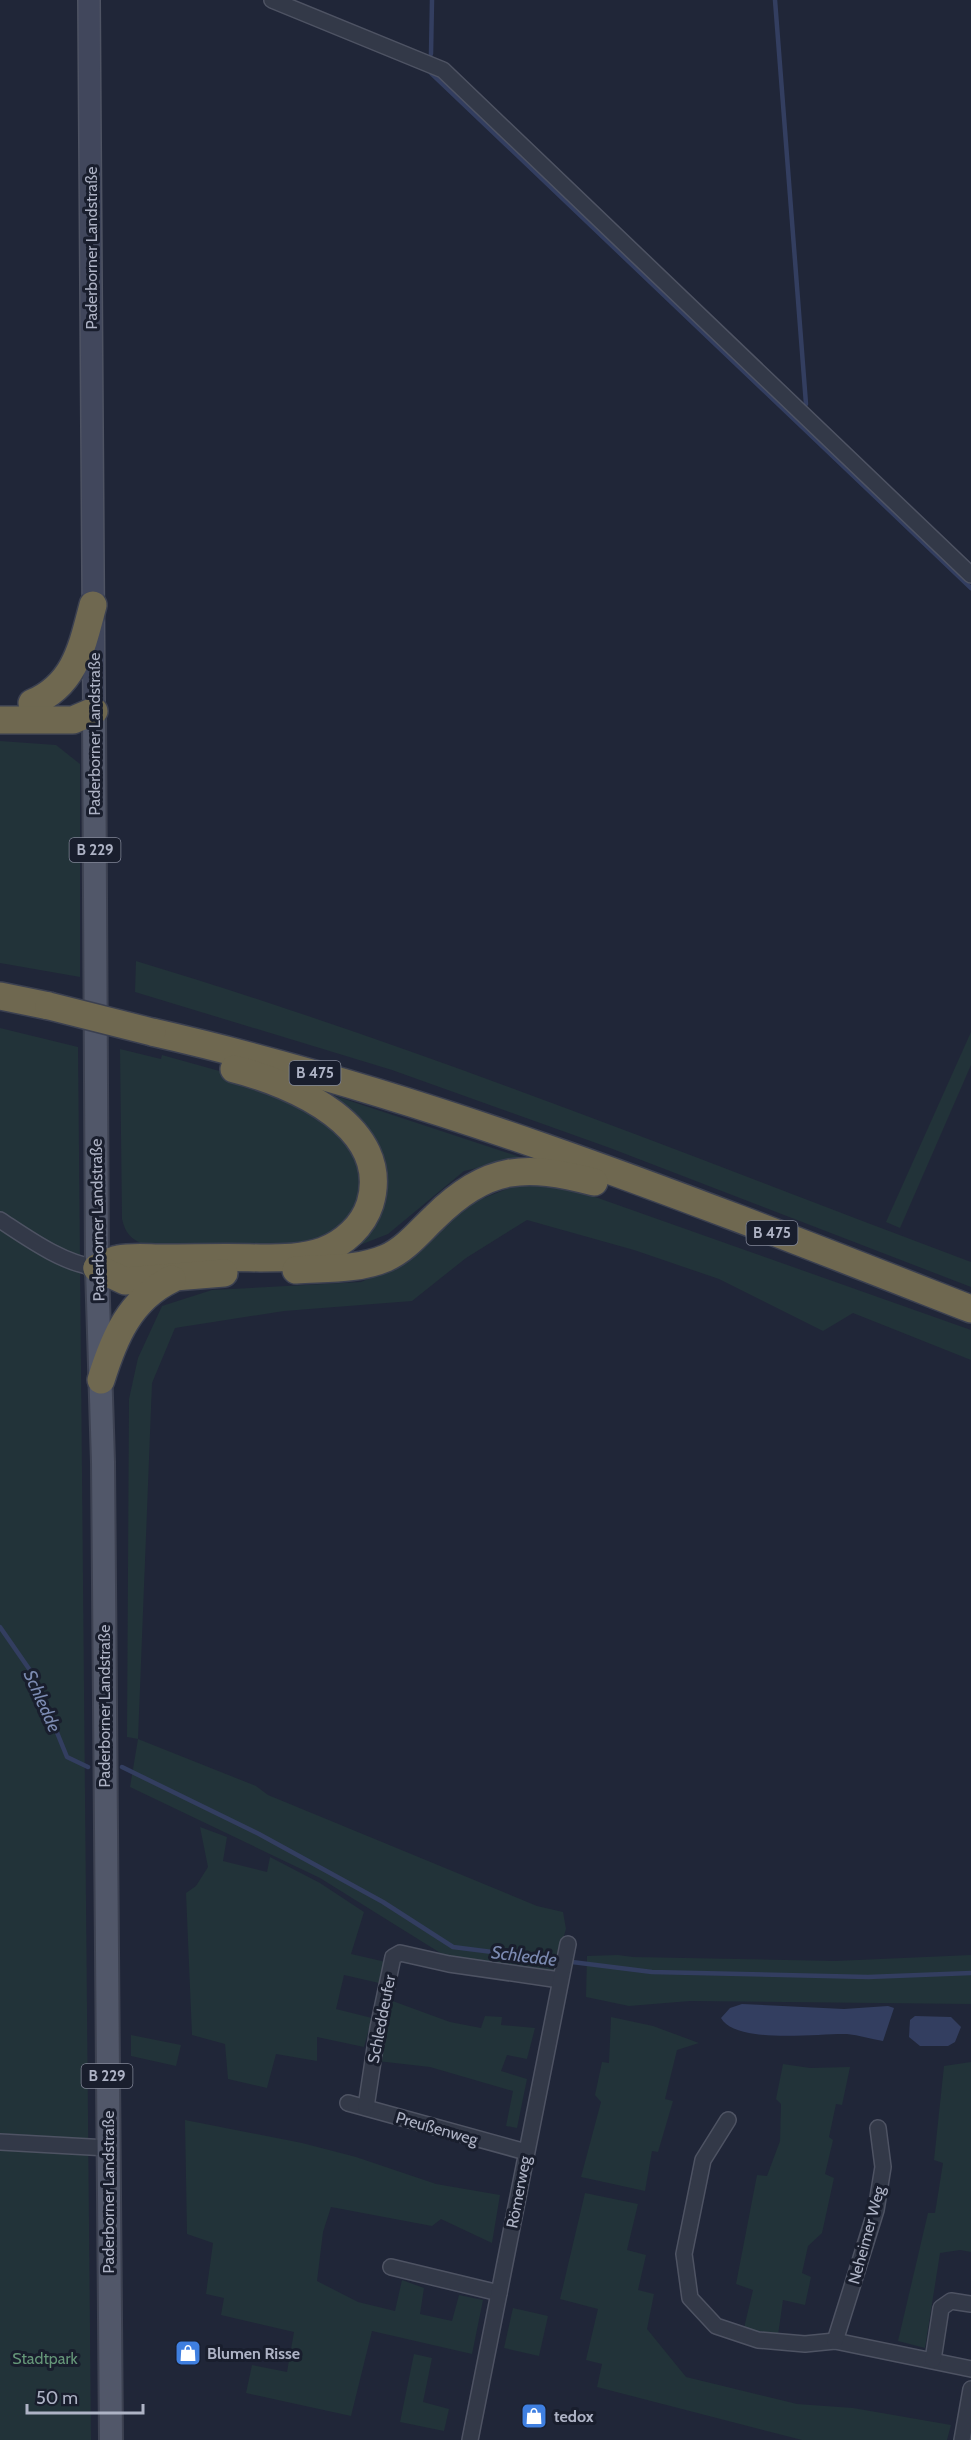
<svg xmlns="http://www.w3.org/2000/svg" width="971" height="2440" viewBox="0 0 971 2440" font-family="Cabin,sans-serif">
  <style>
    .green { fill: #223339 }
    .water { fill: #333e60 }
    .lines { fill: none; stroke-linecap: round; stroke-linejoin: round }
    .stream { stroke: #333e60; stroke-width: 4.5 }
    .street-casing { stroke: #4e5363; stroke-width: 18 }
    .secondary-casing { stroke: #4e5363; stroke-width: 24 }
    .primary-casing { stroke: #3d4252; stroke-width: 26 }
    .highway-casing { stroke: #3b4050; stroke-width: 30 }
    .street { stroke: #333948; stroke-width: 15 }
    .secondary { stroke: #41475c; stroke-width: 21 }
    .primary { stroke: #515769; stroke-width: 22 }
    .highway { stroke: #6f6850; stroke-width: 27 }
    .highway-bridge-casing { stroke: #3b4050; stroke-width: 30; stroke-linecap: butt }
    .highway-bridge { stroke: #6f6850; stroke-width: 27 }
    .labels { text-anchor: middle; stroke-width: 6; stroke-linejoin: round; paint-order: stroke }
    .shield { fill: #191e2d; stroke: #818697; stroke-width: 1.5 }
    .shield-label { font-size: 15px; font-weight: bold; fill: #aeb3c5 }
    .street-label { font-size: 16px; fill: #aeb3c5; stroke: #191e2d }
    .poi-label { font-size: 16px; font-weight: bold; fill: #aeb3c5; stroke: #191e2d; text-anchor: start }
    .park-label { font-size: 16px; fill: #659678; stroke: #191e2d }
    .water-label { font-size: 18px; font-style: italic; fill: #7c8bb2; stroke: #191e2d }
  </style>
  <rect width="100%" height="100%" fill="#202638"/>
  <g class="green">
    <polygon points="0,741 56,745 80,764 80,977 0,963"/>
    <path d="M136 961C419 1046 694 1158 971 1262V1287L610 1148 392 1070 135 992Z"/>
    <polygon points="0,1028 78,1047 91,2440 0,2440"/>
    <polygon points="971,1032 971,1065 900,1228 886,1222"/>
    <path d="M120 1049 161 1059 162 1055 241 1077 298 1103 350 1136 365 1198 340 1234 300 1248 148 1246C132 1240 126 1235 122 1219Z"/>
    <polygon points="311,1088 523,1158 464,1171 388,1234 342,1252 376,1220 388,1184 381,1153"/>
    <polygon points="517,1185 567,1187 971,1330 971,1360 853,1313 823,1331 719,1279 634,1250 527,1220 466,1258 412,1301 284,1311 175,1328 152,1383 138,1739 256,1786 268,1795 537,1906 563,1912 566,1929 553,1972 450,1959 320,1878 130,1787 138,1739 127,1737 129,1399 138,1358 162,1306 212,1290 361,1282 407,1261 471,1203"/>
    <polygon points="200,1827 227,1837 223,1861 267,1872 270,1857 320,1883 364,1912 351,1954 386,1962 379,1983 344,1975 336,2009 372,2018 364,2047 317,2037 317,2061 276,2054 267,2088 228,2079 225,2044 192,2035 186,1893 196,1886 208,1867"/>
    <polygon points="618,1955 633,1957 835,1961 971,1955 971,2004 690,2001 629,2006 586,1997 587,1956"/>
    <polygon points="387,1999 450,2022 481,2028 485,2016 502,2017 501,2025 535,2028 527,2059 507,2055 501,2071 527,2079 517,2128 506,2126 513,2091 430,2067 377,2061"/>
    <polygon points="611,2017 653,2026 699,2043 677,2050 665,2099 673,2101 658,2152 652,2151 645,2191 581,2177 601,2102 595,2095 602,2062 609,2063"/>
    <polygon points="131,2035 181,2045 176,2066 131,2056"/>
    <polygon points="971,2062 971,2252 960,2250 940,2253 925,2348 898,2341 928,2213 935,2213 943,2163 934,2160 944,2066"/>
    <polygon points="783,2064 810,2068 850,2067 842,2105 836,2104 829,2137 833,2140 825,2174 834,2178 822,2233 808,2246 802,2273 811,2277 805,2305 783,2300 778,2335 744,2328 753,2290 736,2284 757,2175 767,2176 780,2141 781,2104 776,2099"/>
    <polygon points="185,2120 302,2143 356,2157 436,2184 500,2195 492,2243 441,2219 432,2226 331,2207 323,2232 317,2281 358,2302 395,2311 402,2280 424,2288 420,2314 452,2321 459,2295 483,2300 472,2354 372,2331 351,2416 246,2393 252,2365 287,2372 294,2332 221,2315 224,2298 206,2294 213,2243 187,2234"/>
    <polygon points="585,2193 638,2204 627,2250 646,2255 638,2290 654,2294 647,2329 686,2377 797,2404 853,2408 951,2425 947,2440 802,2440 597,2387 602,2364 586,2360 598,2309 560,2299"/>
    <polygon points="513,2308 548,2316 539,2356 504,2348"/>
    <polygon points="414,2354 432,2358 423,2402 449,2409 444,2431 400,2422"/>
  </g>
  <g class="water">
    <path d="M742 2004 844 2009 888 2006 894 2008 883 2041C871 2039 859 2035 847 2034 820 2033 736 2045 721 2018L730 2008Z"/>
    <polygon points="915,2016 951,2017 961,2027 955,2042 948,2046 920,2046 909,2037 910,2020"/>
  </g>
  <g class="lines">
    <g class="stream">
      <polyline points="775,0 806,404"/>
      <polyline points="431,54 432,0"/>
      <polyline points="431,73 971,588"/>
      <polyline points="0,1627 34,1676 67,1757 88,1767"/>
      <polyline points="122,1767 259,1834 383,1902 453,1947 652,1972 868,1977 971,1973"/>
    </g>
    <g class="street-casing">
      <g id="street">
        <polyline points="272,0 443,70 971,575"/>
        <path d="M0 1220C29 1239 62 1263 97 1268"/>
        <polyline points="348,2103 526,2152"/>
        <polyline points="366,2107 378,2028 393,1957 400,1953 449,1964 560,1980"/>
        <polyline points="728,2120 703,2160 684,2254 690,2298 716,2326 758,2340 805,2344 835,2341 971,2369"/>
        <polyline points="0,2142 108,2148"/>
        <polyline points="391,2267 499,2293"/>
        <polyline points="835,2341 876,2210 883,2167 878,2128"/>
        <polyline points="933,2360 941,2308 951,2301 971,2304"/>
        <polyline points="470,2440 568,1944"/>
        <polyline points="962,2440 971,2389"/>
      </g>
    </g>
    <g class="secondary-casing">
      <polyline id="secondary" points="89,0 94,711"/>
    </g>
    <g class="primary-casing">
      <polyline id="primary" points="94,711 97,1268 103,1462 111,2440"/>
    </g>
    <g class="highway-casing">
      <g id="highway">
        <path d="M32 703C75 685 82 647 93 605"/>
        <polyline points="0,720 73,720 94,711"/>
        <polyline points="0,996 49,1006"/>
        <path d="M152 1032C434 1096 703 1204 971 1309"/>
        <path d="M97 1268C104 1265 111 1260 118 1259 133 1256 149 1258 164 1258 196 1258 228 1257 260 1258 281 1258 304 1258 323 1251 344 1243 363 1226 370 1204 393 1127 294 1084 234 1069"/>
        <polyline points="97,1268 125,1281 224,1273"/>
        <path d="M296 1270C326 1268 358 1270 386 1258 406 1249 420 1231 435 1217 487 1165 526 1164 594 1182"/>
        <path d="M101 1380C114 1338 130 1299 172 1279"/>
      </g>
    </g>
    <use href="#street" class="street"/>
    <use href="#secondary" class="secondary"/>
    <use href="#primary" class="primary"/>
    <use href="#highway" class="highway"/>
    <g class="highway-bridge-casing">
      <polyline id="highway-bridge" points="49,1006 152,1032"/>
    </g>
    <use href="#highway-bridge" class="highway-bridge"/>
  </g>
  <defs>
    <g id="shop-square" transform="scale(1.35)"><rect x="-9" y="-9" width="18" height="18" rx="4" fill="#3f7fe0" stroke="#191e2d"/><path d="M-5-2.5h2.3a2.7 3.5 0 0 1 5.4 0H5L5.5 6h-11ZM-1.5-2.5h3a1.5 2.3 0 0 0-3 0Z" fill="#fff"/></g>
  </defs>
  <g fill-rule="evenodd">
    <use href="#shop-square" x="188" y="2353"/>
    <use href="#shop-square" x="534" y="2416"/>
  </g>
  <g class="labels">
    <g class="shield">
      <rect x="69.5" y="838" width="51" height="24" rx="4.5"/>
      <rect x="289.5" y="1061" width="51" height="24" rx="4.5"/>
      <rect x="746.5" y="1221" width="51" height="24" rx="4.5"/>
      <rect x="81.5" y="2064" width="51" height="24" rx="4.5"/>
    </g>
    <g class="shield-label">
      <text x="95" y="855">B 229</text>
      <text x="315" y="1078">B 475</text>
      <text x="772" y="1238">B 475</text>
      <text x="107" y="2081">B 229</text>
    </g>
    <g class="street-label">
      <text transform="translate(91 248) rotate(-90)" y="6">Paderborner Landstraße</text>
      <text transform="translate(94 734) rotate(-90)" y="6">Paderborner Landstraße</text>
      <text transform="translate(97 1220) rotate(-91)" y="6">Paderborner Landstraße</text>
      <text transform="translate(104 1706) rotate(-90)" y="6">Paderborner Landstraße</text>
      <text transform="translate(381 2019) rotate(-79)" y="6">Schleddeufer</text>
      <text transform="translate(437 2128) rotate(16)" y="6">Preußenweg</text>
      <text transform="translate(108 2192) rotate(-90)" y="6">Paderborner Landstraße</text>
      <text transform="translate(518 2192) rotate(-79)" y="6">Römerweg</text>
      <text transform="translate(866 2235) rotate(-75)" y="6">Neheimer Weg</text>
    </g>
    <g class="poi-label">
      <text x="207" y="2359">Blumen Risse</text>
      <text x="554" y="2422">tedox</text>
    </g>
    <g class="park-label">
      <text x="45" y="2364">Stadtpark</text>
    </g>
    <g class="water-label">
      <text transform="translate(42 1701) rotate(66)" y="6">Schledde</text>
      <text transform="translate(524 1956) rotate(7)" y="6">Schledde</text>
    </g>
  </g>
  <path d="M27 2404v9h116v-9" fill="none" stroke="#aeb3c5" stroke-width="3"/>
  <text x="36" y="2404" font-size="18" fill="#aeb3c5" stroke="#191e2d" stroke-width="4.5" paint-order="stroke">50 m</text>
</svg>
